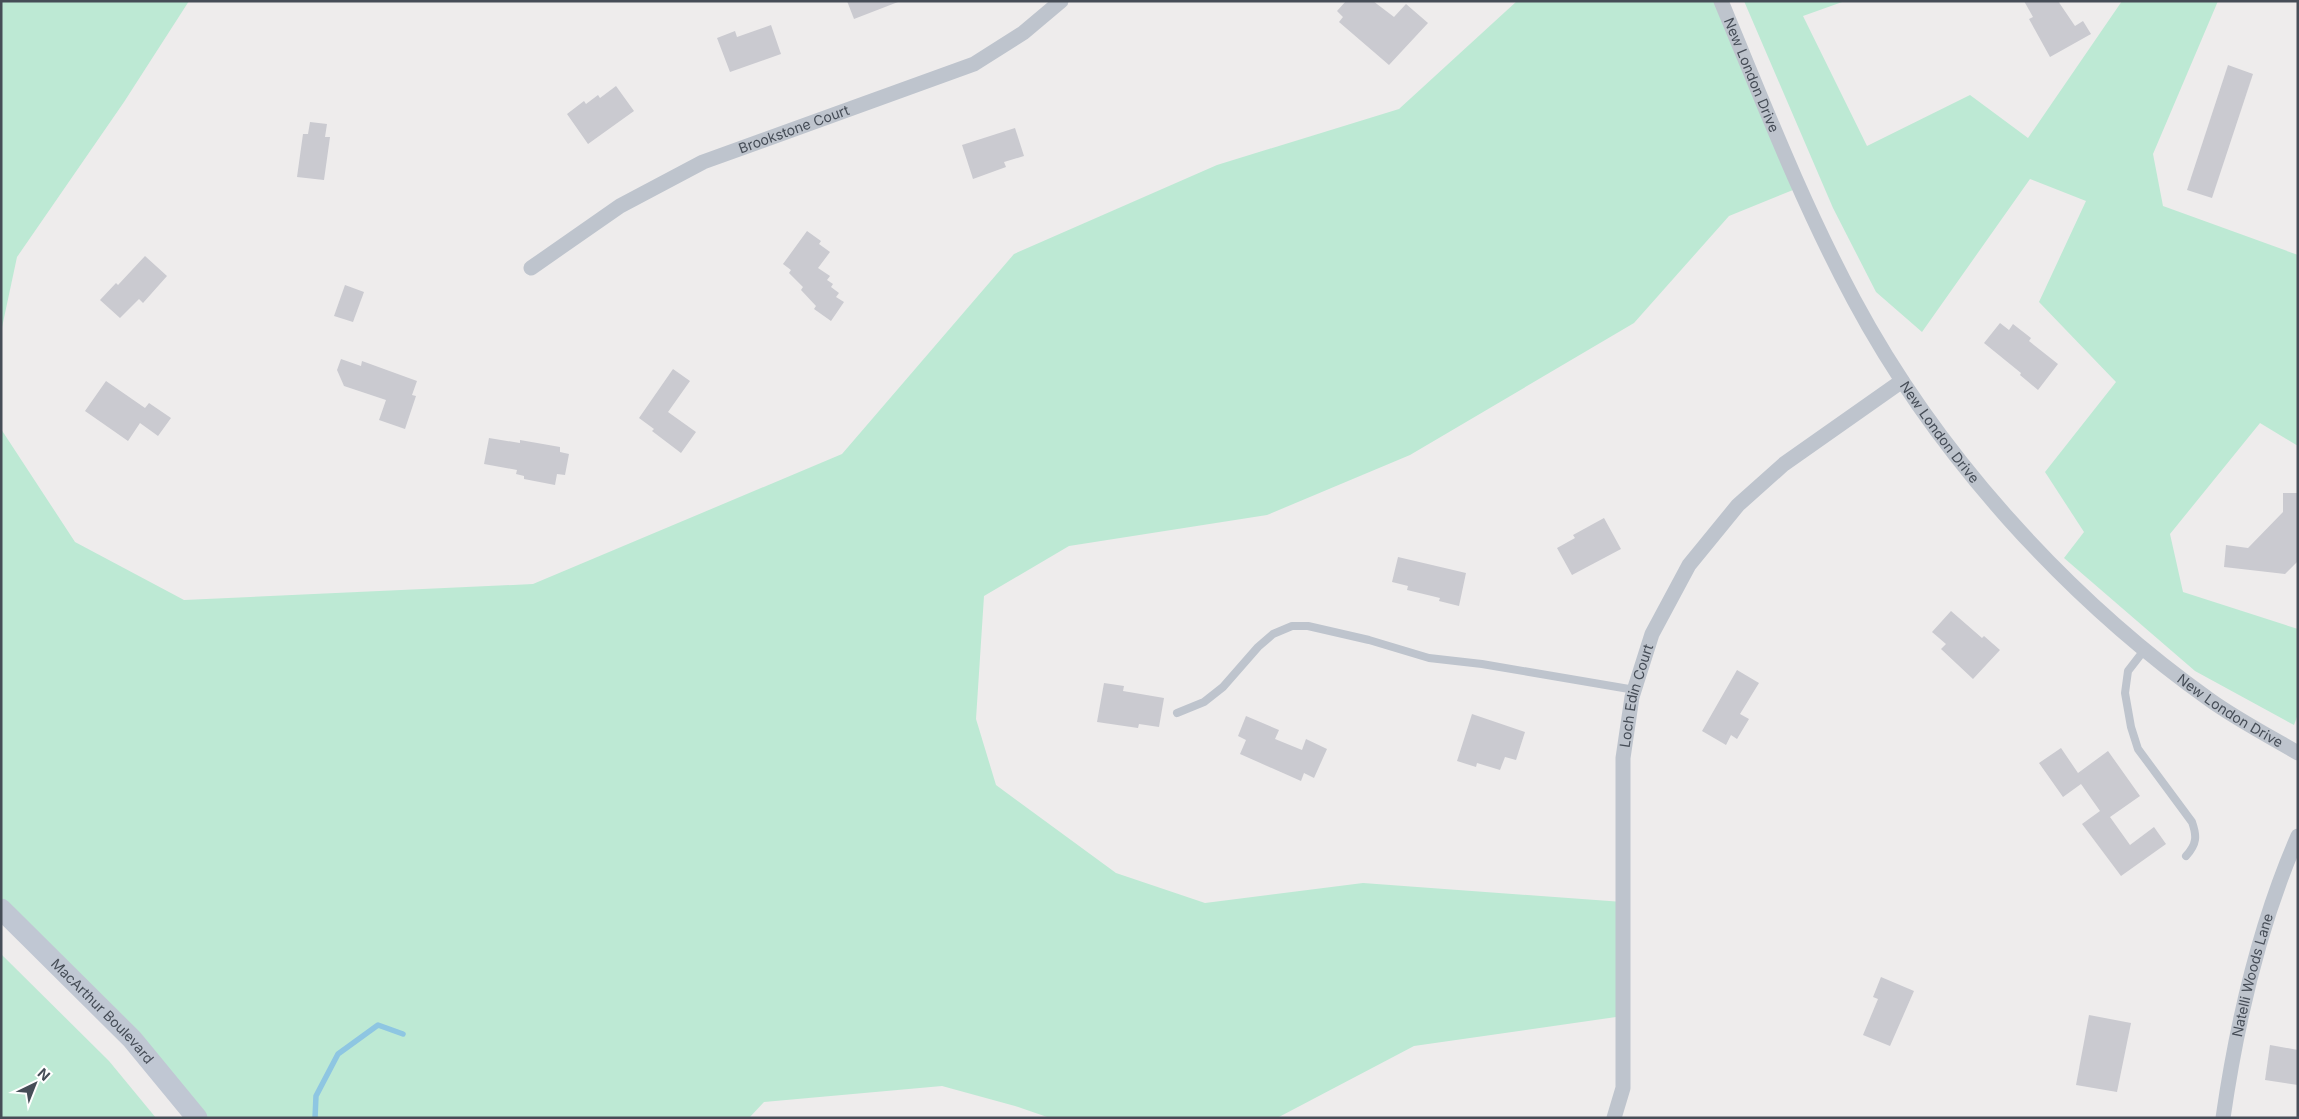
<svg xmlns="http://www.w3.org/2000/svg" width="2299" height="1119" viewBox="0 0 2299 1119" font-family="Inter,sans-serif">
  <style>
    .green { fill: #bde9d4 }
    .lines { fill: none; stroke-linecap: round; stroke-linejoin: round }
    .stream { stroke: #8ec6e2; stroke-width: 5.5 }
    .building { fill: #cacad0 }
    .service { stroke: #bec4cd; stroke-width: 8 }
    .minor { stroke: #bec4cd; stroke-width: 15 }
    .secondary { stroke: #c0c7d3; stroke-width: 21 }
    .labels { text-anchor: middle; stroke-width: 4; stroke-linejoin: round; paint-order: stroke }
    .street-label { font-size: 14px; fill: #464d57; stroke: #fff }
  </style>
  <rect width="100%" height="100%" fill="#eeecec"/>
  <g class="green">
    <polygon points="1,1 189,1 124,102 17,257 1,332"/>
    <polygon points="1517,1 1721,1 1798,188 1729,216 1634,323 1410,455 1267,515 1069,546 984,596 976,719 996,785 1116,873 1205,903 1363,883 1623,902 1623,1016 1414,1046 1277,1118 1050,1118 1015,1106 942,1086 764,1102 749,1118 197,1118 1,909 1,429 75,542 184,600 533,584 842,454 1014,254 1217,165 1399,109"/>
    <polygon points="1744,1 1845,1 1803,16 1867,146 1970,95 2028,138 2122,1 2218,1 2153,154 2163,206 2298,255 2298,446 2260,423 2170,534 2183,592 2298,629 2298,714 2294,725 2195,671 2064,558 2084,532 2045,472 2116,382 2039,302 2086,201 2030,179 1922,332 1876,292 1833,208"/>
    <polygon points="1,954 109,1061 156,1118 1,1118"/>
  </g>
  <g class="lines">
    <polyline class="stream" points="315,1118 316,1096 338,1054 378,1025 403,1034"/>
  </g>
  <g class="building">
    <polygon points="847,1 898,1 898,2 854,19"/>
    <polygon points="1346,1 1373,1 1394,17 1406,4 1428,23 1389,65 1339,22 1343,17 1337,11"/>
    <polygon points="2024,1 2058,1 2075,26 2083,21 2091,34 2050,57 2029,19 2033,17"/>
    <polygon points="771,25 781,54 730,72 717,38 735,31 737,37"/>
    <polygon points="2228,65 2253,74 2212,198 2187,190"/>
    <polygon points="616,86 634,111 588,144 567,114 584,101 586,104 598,95 600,98"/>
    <polygon points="310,122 327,124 325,137 330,137 324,180 297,177 303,134 308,134"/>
    <polygon points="1015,128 1024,156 1004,162 1006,167 973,179 962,145"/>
    <polygon points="807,231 821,241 819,244 830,252 818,268 830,276 827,280 833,284 831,287 839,293 836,297 844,302 831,321 814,309 816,306 801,290 803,287 789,273 791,270 783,264"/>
    <polygon points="145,256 167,276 143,303 139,299 120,318 100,300 116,283 118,285"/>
    <polygon points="345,285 364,292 353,322 334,316"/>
    <polygon points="2000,323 2009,330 2013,324 2031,338 2029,341 2058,364 2038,390 2020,375 2021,373 1984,343"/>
    <polygon points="341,359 361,366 362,361 417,381 412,395 416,396 405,429 379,420 386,400 344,386 337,370"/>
    <polygon points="673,369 690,381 668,412 696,432 681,453 652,431 654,429 639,418"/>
    <polygon points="106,381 145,408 149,403 171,418 158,436 140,423 128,441 85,411"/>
    <polygon points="489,438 520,443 520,440 560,447 560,452 569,454 565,475 557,474 555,485 524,479 524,476 516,474 517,470 484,464"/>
    <polygon points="2283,493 2298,493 2298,561 2285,574 2224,567 2226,545 2248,548 2283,512"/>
    <polygon points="1604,518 1621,549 1572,575 1557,548 1575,538 1573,535"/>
    <polygon points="1398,557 1466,573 1459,606 1439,601 1440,598 1407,590 1408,586 1392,582"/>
    <polygon points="1951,611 1982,638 1984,636 2000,650 1973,679 1941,649 1946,644 1932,632"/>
    <polygon points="1737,670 1759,683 1740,714 1749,719 1737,739 1731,735 1726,745 1702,731"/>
    <polygon points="1104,683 1124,686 1123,691 1164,698 1159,727 1139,724 1138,728 1097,722"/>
    <polygon points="1472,714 1525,732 1516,760 1505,757 1500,770 1477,763 1476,767 1457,761"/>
    <polygon points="1246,716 1279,730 1275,739 1302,750 1306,739 1327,749 1314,778 1304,773 1301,781 1240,754 1246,740 1238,736"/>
    <polygon points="2061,748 2078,773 2108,751 2140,796 2110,817 2130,845 2154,827 2166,844 2121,876 2082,824 2100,811 2081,784 2063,797 2039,763"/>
    <polygon points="1881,977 1914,991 1890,1046 1863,1035 1878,999 1873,997"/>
    <polygon points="2089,1015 2131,1023 2117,1092 2076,1085"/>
    <polygon points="2270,1045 2298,1050 2298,1085 2265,1080"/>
  </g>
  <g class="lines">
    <g class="service">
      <path d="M2145 649 2128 671 2125 693 2131 727 2138 749 2192 822C2197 836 2197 844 2186 856"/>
      <polyline points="1177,713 1204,702 1223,687 1258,647 1273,634 1292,626 1308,626 1369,640 1429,658 1482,664 1635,690"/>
    </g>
    <g class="minor">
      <path id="s1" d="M1721 1C1763 102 1802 203 1854 300 1937 455 2067 598 2210 700 2238 720 2269 736 2298 753"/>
      <path id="s2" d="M531 268 620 206 703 162 974 64 1023 33 1061 1"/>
      <path id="s3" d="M1614 1118 1623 1088V758L1632 697 1652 634 1689 565 1738 505 1784 464 1902 381"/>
      <path id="s4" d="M2223 1118C2237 1021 2259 925 2298 836"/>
    </g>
    <path class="secondary" id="s5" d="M1 909 132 1039 197 1118"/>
  </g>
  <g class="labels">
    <g class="street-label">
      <text dy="5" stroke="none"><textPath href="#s1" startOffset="80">New London Drive</textPath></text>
      <text dy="5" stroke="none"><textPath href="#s2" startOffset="299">Brookstone Court</textPath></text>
      <text dy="5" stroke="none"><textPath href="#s1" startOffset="485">New London Drive</textPath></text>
      <text dy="5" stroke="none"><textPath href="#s3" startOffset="425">Loch Edin Court</textPath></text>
      <text dy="5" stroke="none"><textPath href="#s1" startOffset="890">New London Drive</textPath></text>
      <text dy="5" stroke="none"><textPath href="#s4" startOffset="146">Natelli Woods Lane</textPath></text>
      <text dy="5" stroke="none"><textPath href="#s5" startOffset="144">MacArthur Boulevard</textPath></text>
    </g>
  </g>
  <rect width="2299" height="1119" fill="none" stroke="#464d57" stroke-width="5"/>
  <g transform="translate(35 1084) rotate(43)" stroke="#ffffff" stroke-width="4" paint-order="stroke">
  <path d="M0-4L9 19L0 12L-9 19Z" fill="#464d57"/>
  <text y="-8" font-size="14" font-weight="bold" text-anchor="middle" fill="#464d57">N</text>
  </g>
</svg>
